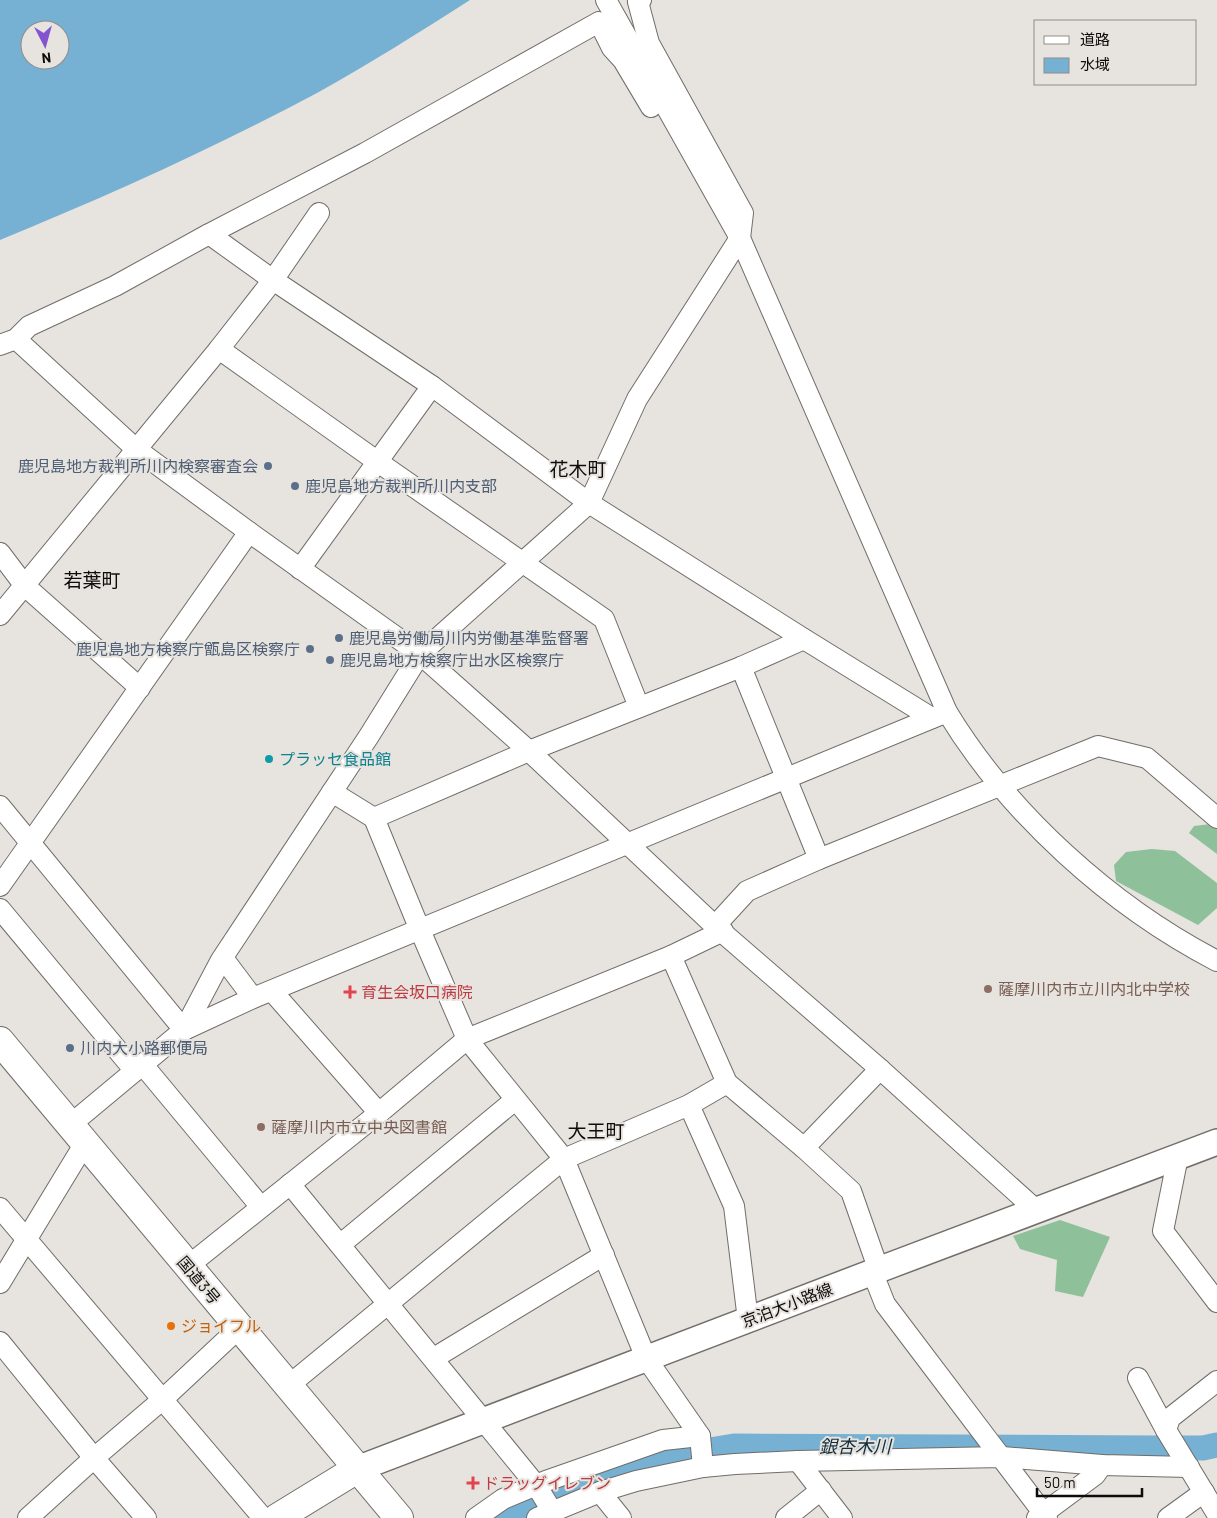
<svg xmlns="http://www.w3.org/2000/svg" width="1217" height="1518" viewBox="0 0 1217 1518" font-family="Barlow,'Noto Sans JP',sans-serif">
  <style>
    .forest { fill: #8ec19a }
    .water { fill: #76b0d2; fill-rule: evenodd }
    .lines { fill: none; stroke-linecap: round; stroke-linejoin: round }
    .river { stroke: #76b0d2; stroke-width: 25 }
    .minor-casing { stroke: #716d69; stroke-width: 22 }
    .major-casing { stroke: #716d69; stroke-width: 28 }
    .highway-casing { stroke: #716d69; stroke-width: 30 }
    .minor { stroke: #fff; stroke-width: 20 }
    .major { stroke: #fff; stroke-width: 25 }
    .highway { stroke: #fff; stroke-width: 28 }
    .service-dot { fill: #5c6f8a; stroke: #e7e3de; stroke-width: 2 }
    .culture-dot { fill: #0f9aa8; stroke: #e7e3de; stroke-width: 2 }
    .education-dot { fill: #8d6e63; stroke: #e7e3de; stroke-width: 2 }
    .health-dot { fill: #e0444e; stroke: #e7e3de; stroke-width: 2 }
    .food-dot { fill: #e8710a; stroke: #e7e3de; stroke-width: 2 }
    .labels { text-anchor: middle; stroke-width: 4; stroke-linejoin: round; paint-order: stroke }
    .service-label { font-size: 16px; fill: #4e5e75; stroke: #e7e3de; text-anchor: start }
    .culture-label { font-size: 16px; fill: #0d838f; stroke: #e7e3de; text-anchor: start }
    .education-label { font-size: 16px; fill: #785e54; stroke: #e7e3de; text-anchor: start }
    .health-label { font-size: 16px; fill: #be3a42; stroke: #e7e3de; text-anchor: start }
    .street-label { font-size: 16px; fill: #0d0c0a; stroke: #e7e3de }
    .food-label { font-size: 16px; fill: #c56008; stroke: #e7e3de; text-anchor: start }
    .water-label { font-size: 18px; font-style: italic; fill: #112d3c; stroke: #e7e3de }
    .quarter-label { font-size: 19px; fill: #0d0c0a; stroke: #e7e3de }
  </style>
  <rect width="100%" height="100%" fill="#e7e3de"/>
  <g class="forest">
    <polygon points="1211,824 1217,829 1217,854 1189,833 1194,826"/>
    <polygon points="1152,849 1175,851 1217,883 1217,908 1198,925 1116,881 1114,865 1126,852"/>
    <polygon points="1060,1220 1110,1237 1083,1297 1055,1291 1057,1260 1020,1249 1013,1236"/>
  </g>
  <path class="water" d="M0 0H470C420 32 369 64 317 93 214 148 108 196 0 240ZM30 30H60V60H30Z"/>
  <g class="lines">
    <polyline class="river" points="507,1518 523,1507 609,1472 643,1461 734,1446 1156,1448 1203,1448 1217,1445"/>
    <g class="minor-casing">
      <g id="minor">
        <path d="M606 0 740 238 947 712C1009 814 1111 906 1217 961"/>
        <polyline points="209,234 273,280 432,386 589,503 804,639 932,718"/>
        <polyline points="16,339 136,449 249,532 420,654 529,751 715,926 880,1069 1036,1210"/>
        <polyline points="0,345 16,339 29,326 115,286 209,234 365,153 599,22 612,48 623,60 651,107"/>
        <polyline points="219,349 378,462 604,619 639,707"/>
        <polyline points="0,553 25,586 140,688"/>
        <polyline points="300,569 432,386"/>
        <polyline points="0,615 219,349 273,280 319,213"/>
        <polyline points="741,667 819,859"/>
        <polyline points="332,792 374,818 420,930 467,1039 564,1159 646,1358 700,1436 703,1467"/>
        <polyline points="0,806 184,1030"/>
        <polyline points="374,818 529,751 741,667 804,639"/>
        <polyline points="0,886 249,532"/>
        <polyline points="0,909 135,1071"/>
        <polyline points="715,926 747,891 819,859 1098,746 1147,758 1217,818"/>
        <polyline points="671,956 727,1083 804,1148 851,1191 878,1268"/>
        <polyline points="223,958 253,998"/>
        <polyline points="272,991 379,1113"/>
        <polyline points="184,1030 221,960 369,736 420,654 589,503 637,399 740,238 743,213 649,43 638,2 641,0"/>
        <polyline points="143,1065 261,1207"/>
        <polyline points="689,1105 734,1206 748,1320"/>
        <polyline points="70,1125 184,1030 253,998 947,712"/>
        <polyline points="804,1148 880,1069"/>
        <polyline points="1178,1156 1163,1231 1217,1302"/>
        <polyline points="290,1184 536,1485 552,1511"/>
        <polyline points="0,1208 263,1518"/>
        <polyline points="341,1244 515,1100"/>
        <polyline points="188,1266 379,1113 467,1039 671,956 723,931"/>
        <polyline points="872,1271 885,1304 1047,1518"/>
        <polyline points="0,1283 85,1143"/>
        <polyline points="0,1342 94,1458 146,1518"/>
        <polyline points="434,1358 604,1255"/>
        <polyline points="1138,1378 1166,1430 1217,1514"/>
        <polyline points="288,1386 564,1159 689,1105 727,1083"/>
        <polyline points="1166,1430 1170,1418 1217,1381"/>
        <polyline points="798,1461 842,1518"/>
        <polyline points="600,1492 621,1518"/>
        <polyline points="28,1518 94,1458 162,1400 239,1328"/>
        <polyline points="476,1518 503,1499 546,1481 663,1440 700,1436"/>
        <polyline points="537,1518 600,1492 636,1481 703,1467 735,1464 798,1461 1002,1457 1102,1465 1189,1467"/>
        <polyline points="786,1518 821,1490"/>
        <polyline points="1037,1518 1095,1475 1102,1465"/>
        <polyline points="1168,1518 1204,1492"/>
      </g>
    </g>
    <g class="major-casing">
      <path id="major" d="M357 1469C643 1359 930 1250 1217 1142"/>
    </g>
    <g class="highway-casing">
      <g id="highway">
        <polyline points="0,1041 399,1518"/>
        <polyline points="277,1518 357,1469"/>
      </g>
    </g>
    <use href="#minor" class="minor"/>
    <use href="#major" class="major"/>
    <use href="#highway" class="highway"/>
  </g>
  <g class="service-dot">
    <circle cx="268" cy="466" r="5"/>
    <circle cx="295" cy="486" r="5"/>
    <circle cx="339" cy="638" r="5"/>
    <circle cx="310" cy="649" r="5"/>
    <circle cx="330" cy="660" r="5"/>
    <circle cx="70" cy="1048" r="5"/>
  </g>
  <circle class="culture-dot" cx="269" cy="759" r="5"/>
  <g class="education-dot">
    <circle cx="988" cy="989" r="5"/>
    <circle cx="261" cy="1127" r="5"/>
  </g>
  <g class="health-dot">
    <path d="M347.5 984.5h5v5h5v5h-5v5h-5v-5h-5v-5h5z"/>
    <path d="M470.5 1475.5h5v5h5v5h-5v5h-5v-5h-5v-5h5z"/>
  </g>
  <circle class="food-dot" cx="171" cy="1326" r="5"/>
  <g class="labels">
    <g class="service-label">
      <text x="258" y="472" text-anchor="end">鹿児島地方裁判所川内検察審査会</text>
      <text x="305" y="492">鹿児島地方裁判所川内支部</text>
      <text x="349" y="644">鹿児島労働局川内労働基準監督署</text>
      <text x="300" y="655" text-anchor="end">鹿児島地方検察庁甑島区検察庁</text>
      <text x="340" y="666">鹿児島地方検察庁出水区検察庁</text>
      <text x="80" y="1054">川内大小路郵便局</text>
    </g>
    <g class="culture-label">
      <text x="279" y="765">プラッセ食品館</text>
    </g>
    <g class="education-label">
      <text x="998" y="995">薩摩川内市立川内北中学校</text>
      <text x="271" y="1133">薩摩川内市立中央図書館</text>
    </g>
    <g class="health-label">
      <text x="361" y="998">育生会坂口病院</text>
      <text x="483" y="1489">ドラッグイレブン</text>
    </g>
    <g class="street-label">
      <text transform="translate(199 1280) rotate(50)" y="6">国道3号</text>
      <text transform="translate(787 1305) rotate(-21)" y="6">京泊大小路線</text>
    </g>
    <g class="food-label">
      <text x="181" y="1332">ジョイフル</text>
    </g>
    <g class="water-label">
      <text x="855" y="1453">銀杏木川</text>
    </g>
    <g class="quarter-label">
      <text x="578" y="476">花木町</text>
      <text x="92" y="587">若葉町</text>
      <text x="596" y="1138">大王町</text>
    </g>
  </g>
  <rect x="1034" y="20" width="162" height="65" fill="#e7e3de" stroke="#908d89"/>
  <rect x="1044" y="36" width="25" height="8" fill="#ffffff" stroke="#908d89"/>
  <text x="1080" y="45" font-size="15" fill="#0d0c0a">道路</text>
  <rect x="1044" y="58" width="25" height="15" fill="#76b0d2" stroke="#908d89"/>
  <text x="1080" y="70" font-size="15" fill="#0d0c0a">水域</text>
  <g transform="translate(45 45) rotate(174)"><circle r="24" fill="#e7e3de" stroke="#908d89"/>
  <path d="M0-4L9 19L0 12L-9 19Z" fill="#8255cf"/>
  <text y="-8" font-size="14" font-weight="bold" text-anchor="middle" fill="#0d0c0a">N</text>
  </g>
  <path d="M1037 1488v8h105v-8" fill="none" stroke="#0d0c0a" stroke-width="2.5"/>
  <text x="1044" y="1488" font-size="15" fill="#0d0c0a" stroke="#e7e3de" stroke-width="4" paint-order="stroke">50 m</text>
</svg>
